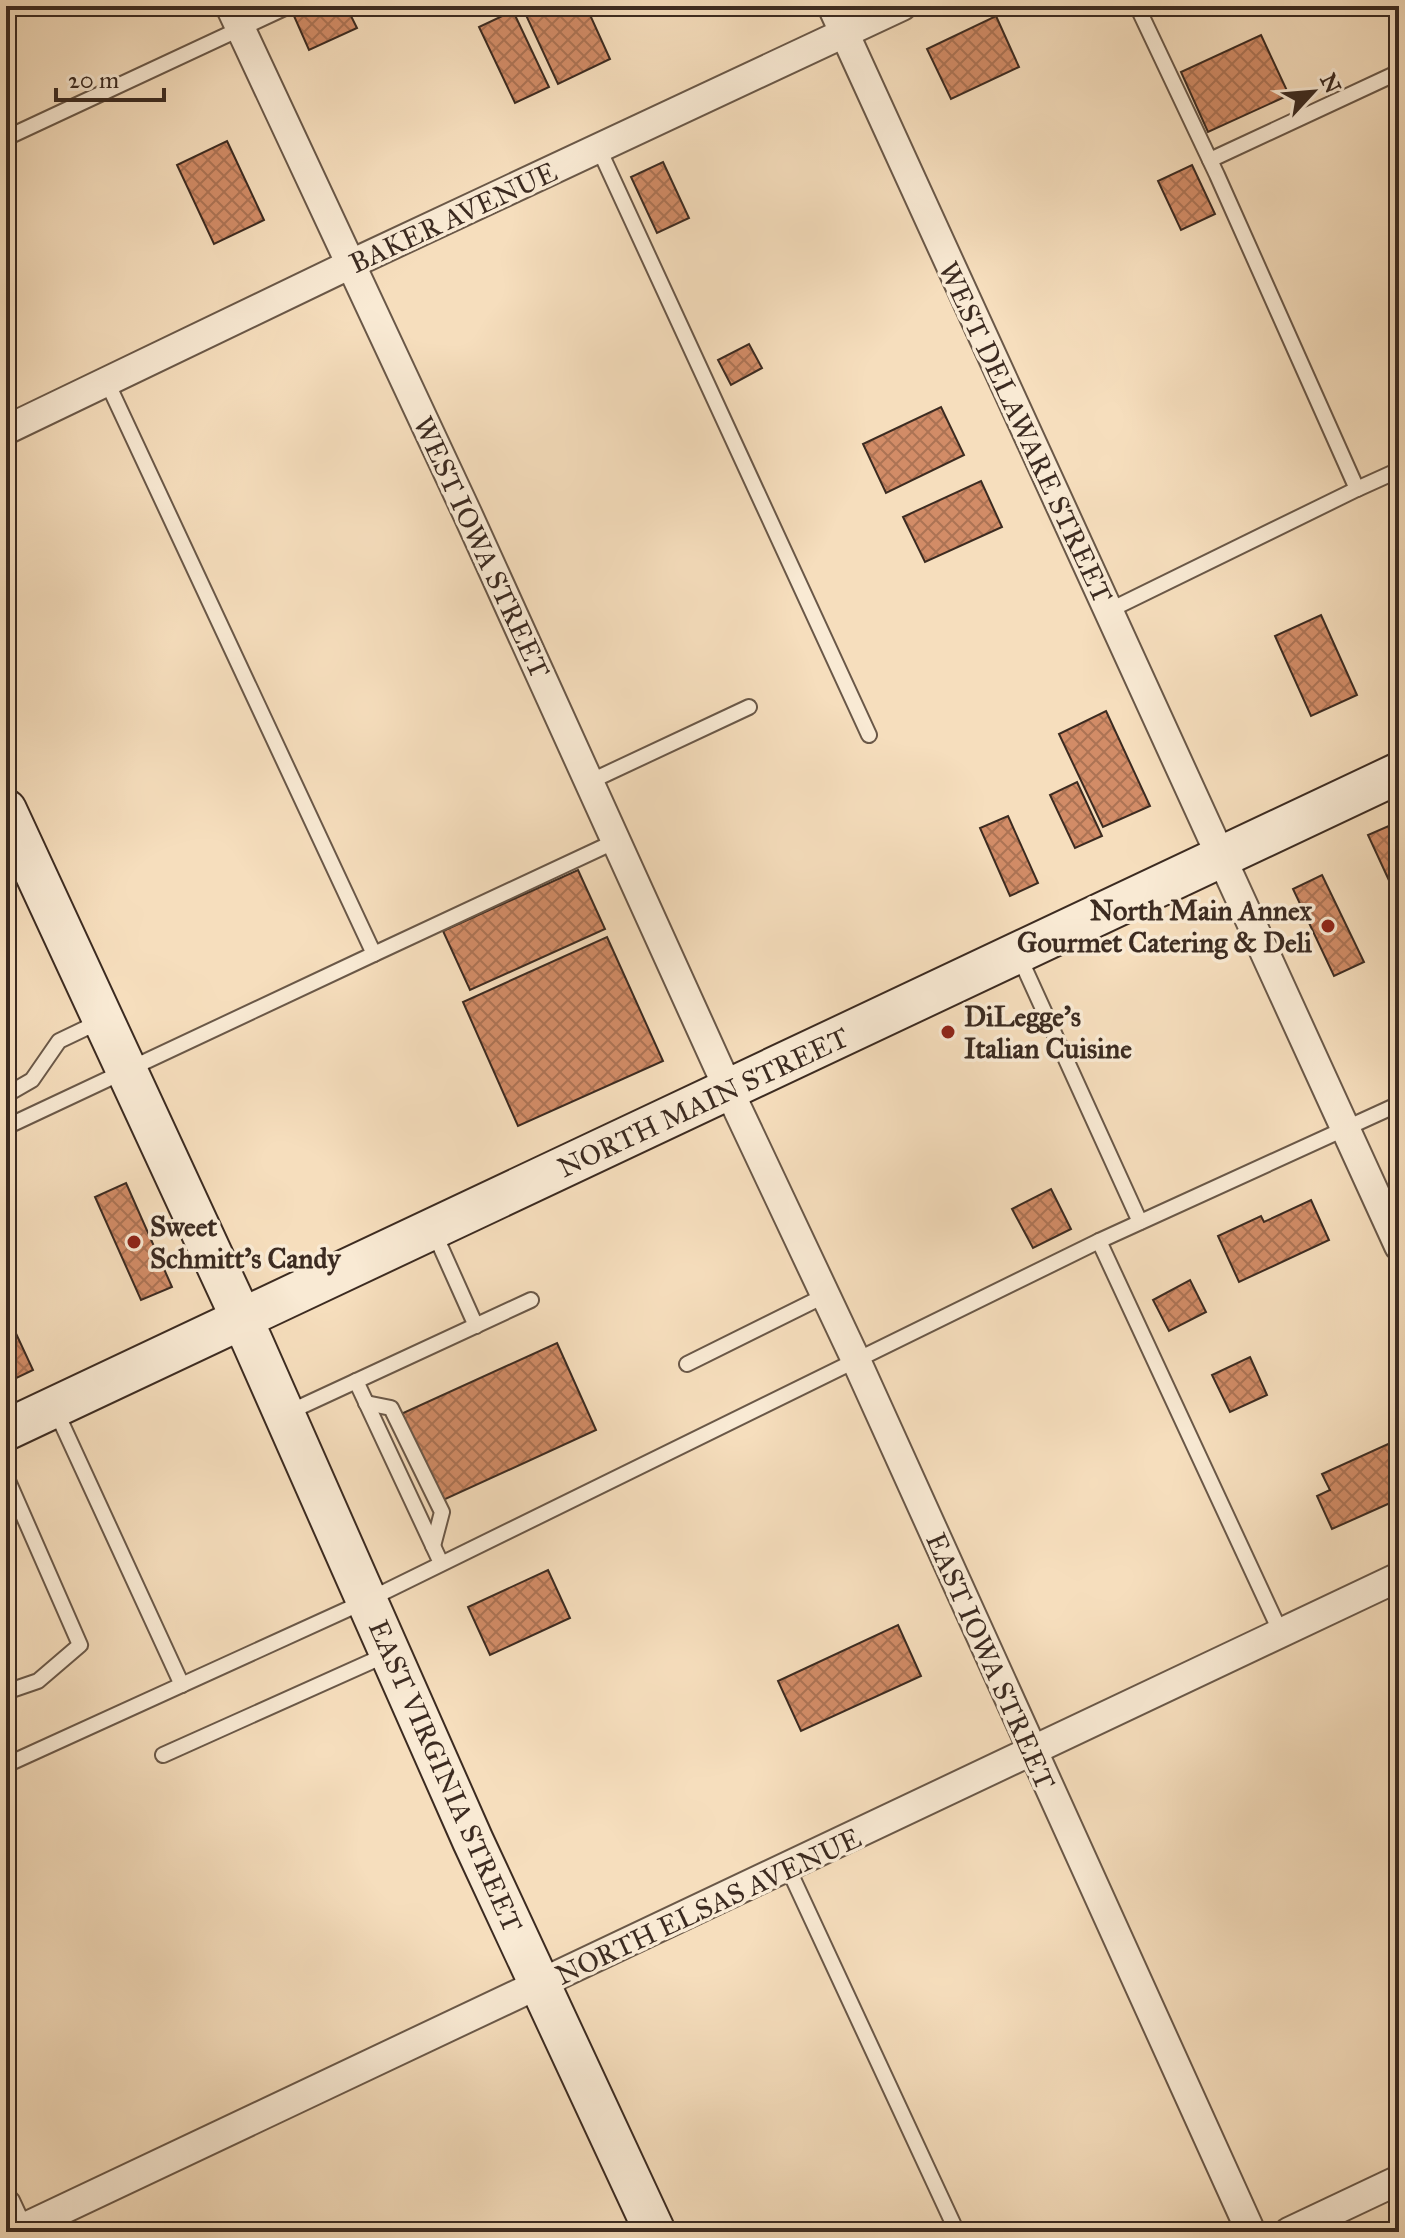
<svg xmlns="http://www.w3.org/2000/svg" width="1405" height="2238" viewBox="0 0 1405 2238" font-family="'IM FELL Great Primer',serif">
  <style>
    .building { fill: url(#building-cross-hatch); stroke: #3c2b21; stroke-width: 2 }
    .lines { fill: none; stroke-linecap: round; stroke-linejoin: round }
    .lane-casing { stroke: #6a5848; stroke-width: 18 }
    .street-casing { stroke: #6a5848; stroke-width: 32 }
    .secondary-casing { stroke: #3c2b21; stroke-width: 44 }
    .lane { stroke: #f9ead4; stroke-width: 14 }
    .street { stroke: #f9ead4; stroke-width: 28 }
    .secondary { stroke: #f9ead4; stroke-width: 40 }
    .poi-dot { fill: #8f2418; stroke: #f9ead4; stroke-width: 3 }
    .labels { text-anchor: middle; stroke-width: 7; stroke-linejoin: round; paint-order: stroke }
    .street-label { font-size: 28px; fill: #3c2b21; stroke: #f9ead4 }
    .poi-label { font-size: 28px; font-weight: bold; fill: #3c2b21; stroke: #f9ead4; text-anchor: start }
  </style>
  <defs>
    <pattern id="building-cross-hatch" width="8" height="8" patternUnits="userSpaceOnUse" patternTransform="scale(2)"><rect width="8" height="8" fill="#d28c67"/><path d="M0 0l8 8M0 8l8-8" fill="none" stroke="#ac7354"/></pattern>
  </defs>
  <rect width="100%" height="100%" fill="#f6debd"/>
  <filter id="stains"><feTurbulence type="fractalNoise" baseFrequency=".0025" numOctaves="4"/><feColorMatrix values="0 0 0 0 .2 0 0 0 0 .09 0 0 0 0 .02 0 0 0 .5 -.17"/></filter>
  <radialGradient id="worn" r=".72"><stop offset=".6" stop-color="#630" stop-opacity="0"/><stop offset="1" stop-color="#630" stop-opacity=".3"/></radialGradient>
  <g class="building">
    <polygon points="315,6 346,6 357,28 309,50 294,16"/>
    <polygon points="540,6 586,6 610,59 558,84 525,13"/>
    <polygon points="513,11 549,87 515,103 479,27"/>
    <polygon points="996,16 1019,67 951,99 927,49"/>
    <polygon points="1261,35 1289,95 1208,132 1181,72"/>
    <polygon points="227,141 264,220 214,244 177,165"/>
    <polygon points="663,162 689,218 657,233 631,177"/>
    <polygon points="1192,165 1215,214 1181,230 1158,181"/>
    <polygon points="749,344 762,368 731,385 718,360"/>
    <polygon points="941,407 964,455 886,493 863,444"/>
    <polygon points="981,481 1002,527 925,562 903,517"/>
    <polygon points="1321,615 1357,695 1311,716 1275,636"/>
    <polygon points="1106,711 1150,806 1103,827 1059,734"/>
    <polygon points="1077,782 1102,836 1075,848 1050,795"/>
    <polygon points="1008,816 1038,883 1010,896 980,828"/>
    <polygon points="1398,822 1399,823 1399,902 1368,835"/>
    <polygon points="578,870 605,929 470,990 443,931"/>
    <polygon points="1322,875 1364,962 1334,976 1293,889"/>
    <polygon points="607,937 663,1061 518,1126 463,1002"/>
    <polygon points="126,1183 172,1287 141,1300 95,1197"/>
    <polygon points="1051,1189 1071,1229 1033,1248 1012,1209"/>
    <polygon points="1311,1200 1329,1240 1239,1282 1218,1236 1261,1216 1264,1222"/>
    <polygon points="1190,1280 1206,1312 1169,1331 1153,1300"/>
    <polygon points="6,1312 33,1370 6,1383"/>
    <polygon points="557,1343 596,1430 441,1501 401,1414"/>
    <polygon points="1250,1357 1267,1395 1230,1412 1212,1375"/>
    <polygon points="1399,1439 1399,1499 1332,1529 1317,1496 1330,1490 1322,1474"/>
    <polygon points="548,1570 570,1618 490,1655 468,1607"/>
    <polygon points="898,1625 921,1676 801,1731 778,1681"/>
  </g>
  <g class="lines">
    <g class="lane-casing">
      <g id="lane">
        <polyline points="1137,6 1217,175 1357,489 1399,470"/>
        <polyline points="6,138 289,6"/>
        <polyline points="599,149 869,735"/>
        <polyline points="1210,160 1399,72"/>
        <polyline points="107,382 374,954 616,841"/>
        <polyline points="1108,611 1357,489"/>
        <polyline points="589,782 749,707"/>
        <polyline points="1018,954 1140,1222"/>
        <polyline points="6,1095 32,1080 59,1041 103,1020"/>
        <polyline points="6,1127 374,954"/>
        <polyline points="433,1230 476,1326"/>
        <polyline points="1099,1241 1281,1633"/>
        <polyline points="687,1364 826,1295"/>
        <polyline points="356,1381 441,1563"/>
        <polyline points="366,1403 391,1408 442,1512 433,1546"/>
        <polyline points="55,1409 182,1685"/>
        <polyline points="285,1414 531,1300"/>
        <polyline points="6,1476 80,1645 38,1681 6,1692"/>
        <polyline points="163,1755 388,1654"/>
        <polyline points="6,1765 368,1600 1099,1241 1399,1104"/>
        <polyline points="788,1868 957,2232"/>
      </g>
    </g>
    <g class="street-casing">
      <g id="street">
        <polyline points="230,6 467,513 738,1110 855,1358 1251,2232"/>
        <polyline points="832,6 1399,1246"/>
        <polyline points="6,430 351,264 902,6"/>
        <polyline points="6,2204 19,2232"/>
        <polyline points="15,2232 1399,1577"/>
        <polyline points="1289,2232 1399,2180"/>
      </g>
    </g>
    <g class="secondary-casing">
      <g id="secondary">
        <polyline points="6,810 252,1341 473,1841 655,2232"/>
        <polyline points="6,1430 1399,773"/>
      </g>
    </g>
    <use href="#lane" class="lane"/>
    <use href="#street" class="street"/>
    <use href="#secondary" class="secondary"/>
  </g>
  <g class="poi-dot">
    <circle cx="1328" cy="926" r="8"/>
    <circle cx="948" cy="1032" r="8"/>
    <circle cx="134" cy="1242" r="8"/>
  </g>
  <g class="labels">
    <g class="street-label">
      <text transform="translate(453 217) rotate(-25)" y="10">BAKER AVENUE</text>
      <text transform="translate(1026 432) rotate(65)" y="10">WEST DELAWARE STREET</text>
      <text transform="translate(482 547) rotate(65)" y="10">WEST IOWA STREET</text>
      <text transform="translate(703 1102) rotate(-25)" y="10">NORTH MAIN STREET</text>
      <text transform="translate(991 1661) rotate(66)" y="10">EAST IOWA STREET</text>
      <text transform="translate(446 1776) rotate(66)" y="10">EAST VIRGINIA STREET</text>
      <text transform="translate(708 1906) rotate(-25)" y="10">NORTH ELSAS AVENUE</text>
    </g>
    <g class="poi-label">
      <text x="1312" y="920" text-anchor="end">North Main Annex<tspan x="1312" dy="32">Gourmet Catering &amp; Deli</tspan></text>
      <text x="964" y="1026">DiLegge's<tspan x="964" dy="32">Italian Cuisine</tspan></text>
      <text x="150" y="1236">Sweet<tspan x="150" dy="32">Schmitt's Candy</tspan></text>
    </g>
  </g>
  <rect width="1405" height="2238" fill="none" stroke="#f6debd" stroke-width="32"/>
  <rect x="8" y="8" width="1389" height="2222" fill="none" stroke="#3c2b21" stroke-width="4"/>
  <rect x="16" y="16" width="1373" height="2206" fill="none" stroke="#3c2b21" stroke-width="2"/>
  <g transform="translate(1313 92) rotate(64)" stroke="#f9ead4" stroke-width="6" paint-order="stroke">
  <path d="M0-6L14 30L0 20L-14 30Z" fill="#3c2b21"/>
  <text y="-12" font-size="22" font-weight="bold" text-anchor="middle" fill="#3c2b21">N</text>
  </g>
  <path d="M56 88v12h108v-12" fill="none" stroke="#3c2b21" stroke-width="4"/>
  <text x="68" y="88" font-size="24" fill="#3c2b21" stroke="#f9ead4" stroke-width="6" paint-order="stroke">20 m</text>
  <rect width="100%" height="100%" filter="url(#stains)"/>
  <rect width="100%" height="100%" fill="url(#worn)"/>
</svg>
